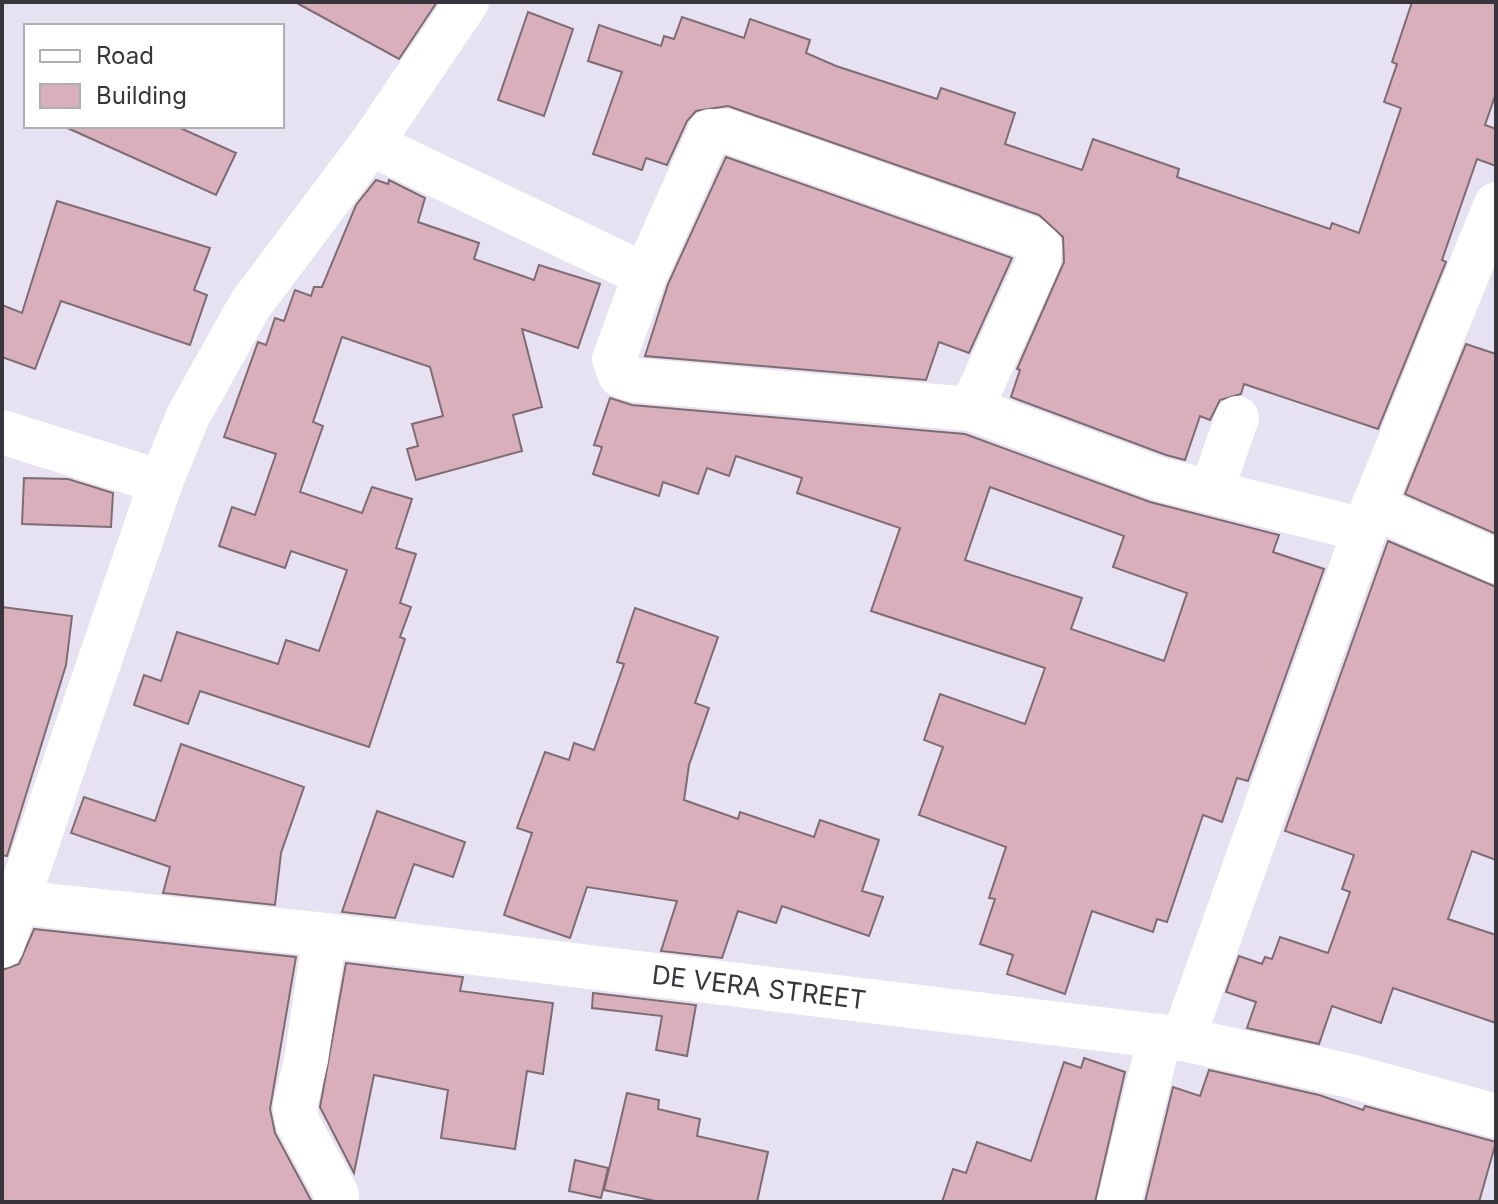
<svg xmlns="http://www.w3.org/2000/svg" width="1498" height="1204" viewBox="0 0 1498 1204" font-family="Inter,sans-serif">
  <style>
    .building { fill: #d9afbc; stroke: #7d6d72; stroke-width: 2; fill-rule: evenodd }
    .lines { fill: none; stroke-linecap: round; stroke-linejoin: round }
    .minor { stroke: #fff; stroke-width: 44 }
    .labels { text-anchor: middle; stroke-width: 6; stroke-linejoin: round; paint-order: stroke }
    .street-label { font-size: 26px; fill: #38363c; stroke: #fff }
  </style>
  <rect width="100%" height="100%" fill="#e6e2f1"/>
  <g class="building">
    <polygon points="295,2 437,2 399,59"/>
    <polygon points="1412,2 1496,2 1496,93 1485,125 1496,129 1496,166 1477,159 1442,260 1446,262 1378,429 1244,384 1241,394 1220,400 1210,420 1200,416 1185,460 1166,455 1011,397 1020,370 1017,369 1064,262 1063,237 1039,215 728,106 696,111 687,121 667,165 646,158 642,170 593,154 622,72 588,61 599,25 661,46 664,36 674,39 682,17 744,38 750,19 810,40 806,53 836,66 937,99 941,88 1015,113 1005,144 1082,170 1093,139 1179,169 1177,177 1330,229 1332,223 1359,233 1401,108 1384,102 1397,64 1392,62"/>
    <polygon points="528,12 573,29 544,116 498,100"/>
    <polygon points="63,126 176,126 236,153 216,195"/>
    <polygon points="726,157 1012,258 969,353 939,342 926,380 645,356 668,284"/>
    <polygon points="376,180 388,184 389,180 425,198 418,222 479,243 474,259 534,280 539,265 600,284 578,348 522,329 542,407 513,415 522,451 416,480 407,449 418,446 412,424 443,416 430,367 342,337 313,422 323,426 300,492 362,513 372,487 412,499 396,548 416,554 400,603 411,607 400,637 405,639 369,747 200,691 188,724 134,705 144,675 161,681 177,632 278,664 286,640 319,651 347,570 291,551 285,568 219,546 232,507 255,515 276,454 224,437 258,342 266,345 275,318 284,321 295,290 311,296 314,287 322,287 356,205"/>
    <polygon points="57,201 210,248 194,290 207,295 190,345 61,301 35,369 2,357 2,305 22,313"/>
    <polygon points="1466,344 1496,354 1496,534 1405,494"/>
    <path d="M610 398 632 405 965 434 1150 502 1279 535 1273 552 1324 569 1248 781 1237 778 1222 822 1203 815 1167 922 1157 919 1153 932 1092 911 1065 994 1007 974 1013 955 980 944 995 899 989 898 1006 847 919 815 943 747 924 740 940 694 1025 724 1045 668 871 611 900 528 797 493 802 478 736 456 729 476 707 468 698 494 663 482 659 496 593 474 602 447 594 445ZM990 487 1124 536 1113 567 1187 593 1164 661 1071 629 1082 598 965 560Z"/>
    <polygon points="24,478 68,479 113,493 111,527 22,524"/>
    <polygon points="1388,541 1496,587 1496,860 1472,851 1448,919 1496,935 1496,1023 1393,988 1381,1023 1332,1006 1319,1044 1247,1028 1256,1002 1226,992 1239,956 1262,964 1265,957 1272,959 1280,937 1328,953 1350,892 1342,889 1354,855 1285,831"/>
    <polygon points="2,607 72,616 66,665 7,856 2,855"/>
    <polygon points="635,608 718,637 695,703 709,708 689,765 684,800 738,819 740,812 814,837 820,820 879,840 862,891 883,897 869,936 782,906 776,923 738,911 722,958 661,951 677,901 587,887 570,938 504,915 532,833 517,828 545,752 569,760 574,743 594,750 624,664 617,662"/>
    <polygon points="181,744 304,787 281,853 275,905 163,893 170,867 71,833 84,797 155,821"/>
    <polygon points="377,811 465,842 453,877 414,864 395,918 342,912"/>
    <polygon points="34,929 296,957 270,1109 275,1133 312,1202 2,1202 2,970 19,964"/>
    <polygon points="346,963 463,977 460,991 553,1003 543,1074 527,1071 515,1149 441,1138 448,1090 374,1075 354,1173 320,1107"/>
    <polygon points="593,993 696,1005 687,1056 656,1050 662,1016 592,1008"/>
    <polygon points="1084,1058 1125,1072 1095,1202 942,1202 953,1169 966,1173 977,1142 1031,1161 1064,1062 1081,1068"/>
    <polygon points="1209,1070 1319,1095 1363,1110 1365,1106 1496,1142 1479,1202 1145,1202 1173,1087 1200,1096"/>
    <polygon points="627,1093 659,1100 658,1109 700,1119 697,1136 768,1152 757,1202 660,1202 604,1190"/>
    <polygon points="575,1160 608,1168 601,1198 569,1191"/>
  </g>
  <g class="lines">
    <g class="minor">
      <polyline points="371,144 645,275 710,131 727,131 1030,238 1040,247 1039,260 971,409 634,380 620,375 614,359 645,275"/>
      <polyline points="971,409 1159,479 1364,530"/>
      <polyline points="2,432 161,482"/>
      <polyline points="1211,492 1237,418"/>
      <polyline points="1373,507 1496,561"/>
      <path id="s1" d="M16 902 325 935 1183 1039 1350 1076 1496 1116"/>
      <polyline points="325,935 306,1060 295,1106 297,1121 337,1195"/>
      <polyline points="2,946 161,482 188,416 250,305 371,144 467,2"/>
      <polyline points="1183,1039 1373,507 1496,204"/>
      <polyline points="1119,1202 1160,1036"/>
    </g>
  </g>
  <g class="labels">
    <g class="street-label">
      <text dy="9" stroke="none"><textPath href="#s1" startOffset="748">DE VERA STREET</textPath></text>
    </g>
  </g>
  <rect width="1498" height="1204" fill="none" stroke="#38363c" stroke-width="8"/>
  <rect x="24" y="24" width="260" height="104" fill="#ffffff" stroke="#afafb1" stroke-width="2"/>
  <rect x="40" y="50" width="40" height="12" fill="#ffffff" stroke="#afafb1" stroke-width="2"/>
  <text x="96" y="64" font-size="24" fill="#38363c">Road</text>
  <rect x="40" y="84" width="40" height="24" fill="#d9afbc" stroke="#afafb1" stroke-width="2"/>
  <text x="96" y="104" font-size="24" fill="#38363c">Building</text>
</svg>
